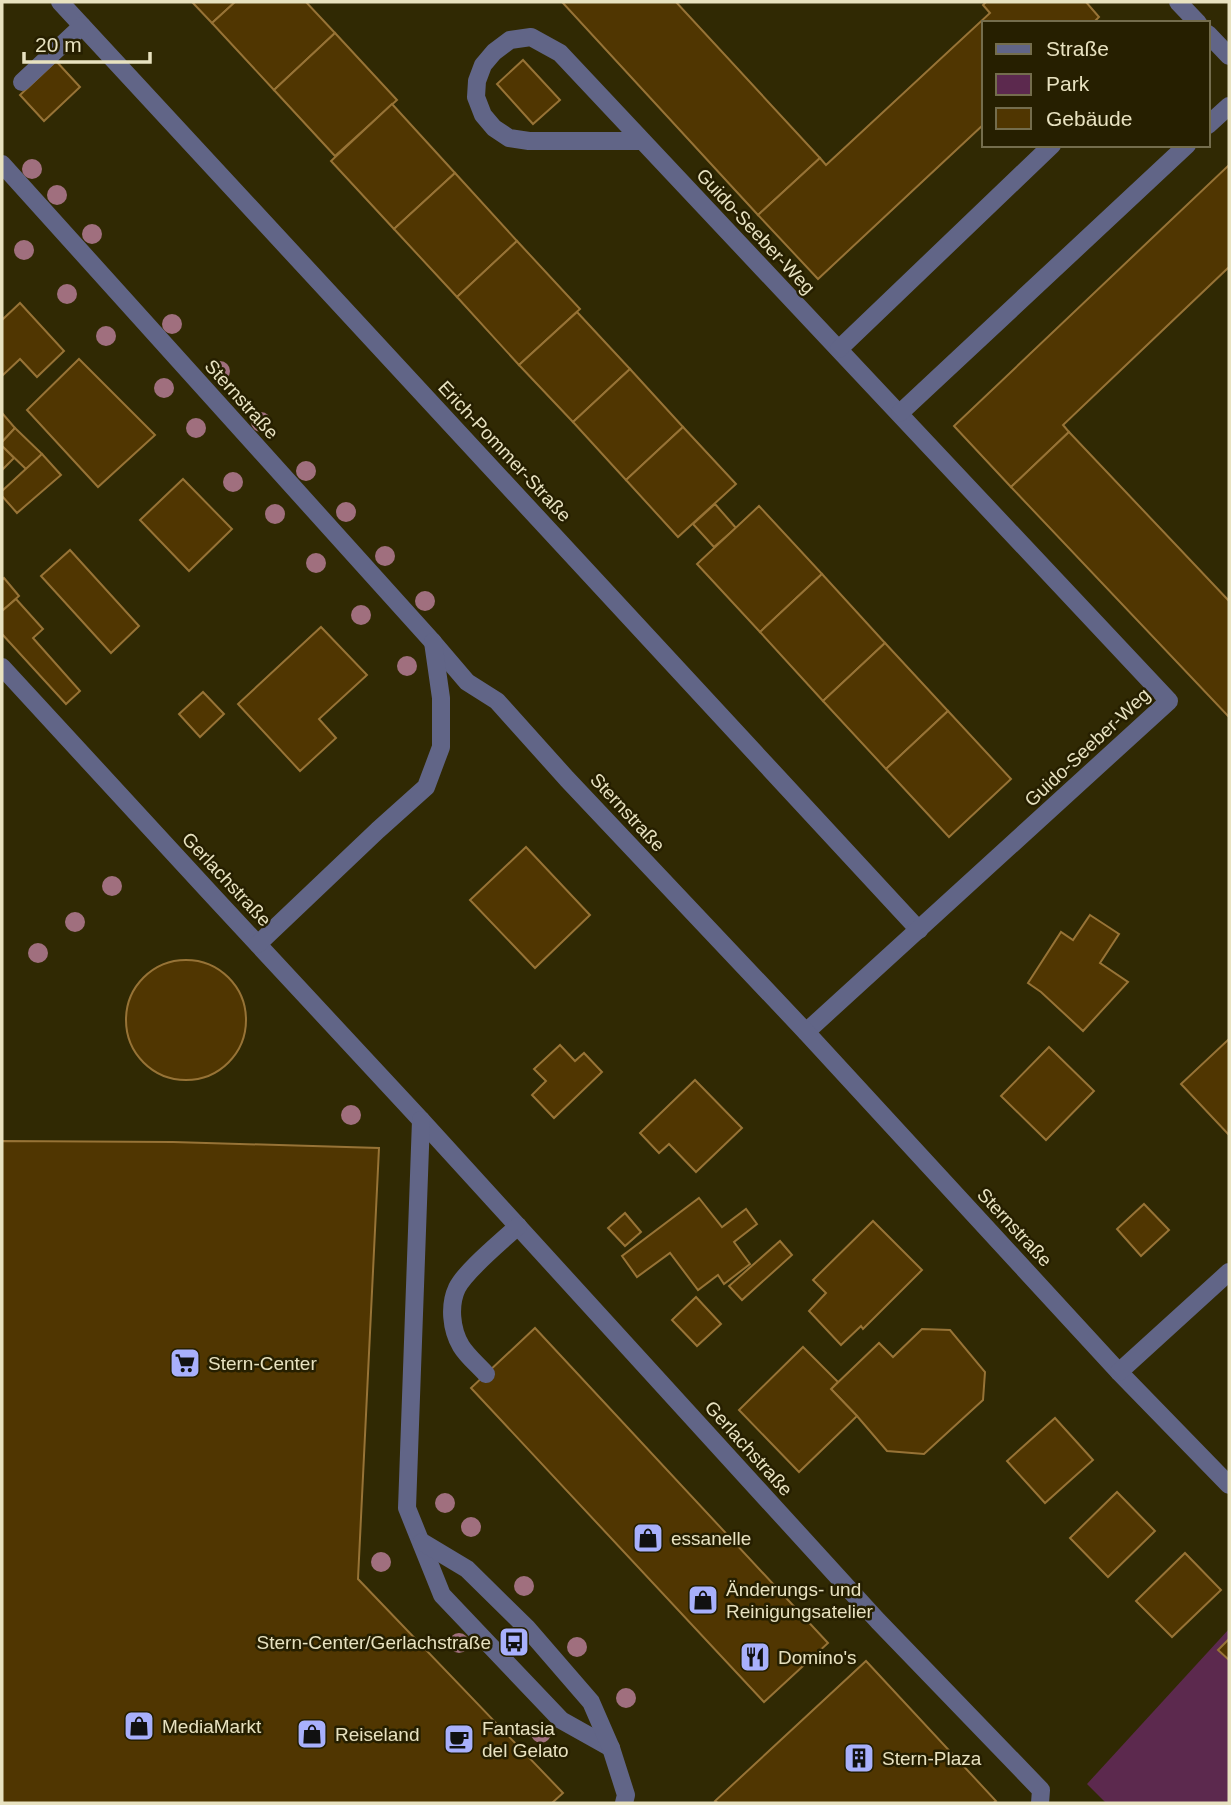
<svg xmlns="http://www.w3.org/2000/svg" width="1231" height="1805" viewBox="0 0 1231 1805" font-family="Arial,sans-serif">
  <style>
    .green { fill: #5c294e }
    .building { fill: #503601; stroke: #977336; stroke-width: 2 }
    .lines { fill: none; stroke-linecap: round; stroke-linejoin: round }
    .minor { stroke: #616587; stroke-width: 18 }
    .tree { fill: #a06f7e }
    .labels { text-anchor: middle; stroke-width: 5; stroke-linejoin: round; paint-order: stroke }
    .street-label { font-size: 19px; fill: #e8e2c0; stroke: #261f00 }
    .poi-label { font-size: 19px; fill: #e8e2c0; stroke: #261f00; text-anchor: start }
  </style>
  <rect width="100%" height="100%" fill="#302903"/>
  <polygon class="green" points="1229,1629 1229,1803 1106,1803 1087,1784"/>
  <g class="building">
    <polygon points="192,2 235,2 212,23"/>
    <polygon points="235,2 306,2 335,33 274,90 212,23"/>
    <polygon points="562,2 676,2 820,158 758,215"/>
    <polygon points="986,2 1086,2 1099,17 1093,23 984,23 984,124 818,279 758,215 820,158 826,165 990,13 983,5"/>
    <polygon points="335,33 397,100 335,156 274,90"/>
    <polygon points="523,60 560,100 533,124 497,84"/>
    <polygon points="56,61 80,87 44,121 20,95"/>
    <polygon points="392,104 455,173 394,229 331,161"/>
    <polygon points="1229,165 1229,267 1063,425 1069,432 1011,487 954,426"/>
    <polygon points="455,173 517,241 457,297 394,229"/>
    <polygon points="517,241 580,309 519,365 457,297"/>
    <polygon points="20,303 64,351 37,377 20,359 2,376 2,320"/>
    <polygon points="577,312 630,369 573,422 519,365"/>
    <polygon points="79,359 155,435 98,487 27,410"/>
    <polygon points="630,369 683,427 626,480 573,422"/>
    <polygon points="2,413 15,428 2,442"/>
    <polygon points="683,427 736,484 678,537 626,480"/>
    <polygon points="15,428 42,454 27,470 2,446 2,442"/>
    <polygon points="1069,432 1229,601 1229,717 1011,487"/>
    <polygon points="2,446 14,458 2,470"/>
    <polygon points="42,454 61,475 17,513 2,496 2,491"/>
    <polygon points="183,479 232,529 189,571 140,520"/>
    <polygon points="715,504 736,528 714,547 693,524"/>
    <polygon points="759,506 822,574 760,632 697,564"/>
    <polygon points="70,550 139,626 111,653 41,576"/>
    <polygon points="822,574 885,643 823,701 760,632"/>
    <polygon points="4,578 19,596 2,611 2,580"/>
    <polygon points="16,599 43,629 33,638 80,691 66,704 2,634 2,611"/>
    <polygon points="321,627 367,675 319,719 336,738 300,771 238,704"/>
    <polygon points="885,643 948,711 886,769 823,701"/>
    <polygon points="203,692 224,714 200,737 179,714"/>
    <polygon points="948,711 1011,779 949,837 886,769"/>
    <polygon points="526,847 590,915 535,968 470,900"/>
    <polygon points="1090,915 1119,934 1100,963 1128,982 1083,1031 1041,992 1028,983 1061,932 1073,940"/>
    <circle cx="186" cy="1020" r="60"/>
    <polygon points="1229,1039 1229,1135 1181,1084"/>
    <polygon points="560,1045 575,1061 584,1053 602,1072 554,1118 532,1095 546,1081 534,1069"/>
    <polygon points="1049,1047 1094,1091 1046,1140 1001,1096"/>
    <polygon points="695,1080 742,1128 696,1172 669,1144 659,1153 640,1133"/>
    <polygon points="2,1141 173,1142 379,1148 358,1579 563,1793 552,1803 2,1803"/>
    <polygon points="699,1198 722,1227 746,1209 757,1224 734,1242 750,1264 724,1284 718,1275 698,1290 670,1253 637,1277 622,1256"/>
    <polygon points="1144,1204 1169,1230 1141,1256 1117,1229"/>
    <polygon points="625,1213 641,1232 625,1246 608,1228"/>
    <polygon points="873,1221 922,1270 863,1329 861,1326 841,1345 809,1311 826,1293 813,1280"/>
    <polygon points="780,1241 792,1255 742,1300 729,1286"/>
    <polygon points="696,1297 721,1324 697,1346 672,1320"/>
    <polygon points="535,1328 828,1643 764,1702 471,1388"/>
    <polygon points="922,1329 950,1330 985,1372 983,1400 924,1454 887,1451 857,1416 831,1389 879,1343 893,1357"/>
    <polygon points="803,1347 838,1382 831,1389 857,1416 799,1472 739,1410"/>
    <polygon points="1055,1418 1093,1460 1045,1503 1007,1461"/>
    <polygon points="1117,1492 1155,1531 1108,1577 1070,1538"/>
    <polygon points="1185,1553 1221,1590 1172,1637 1136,1601"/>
    <polygon points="1229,1639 1229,1660 1218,1650"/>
    <polygon points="866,1661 996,1801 993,1803 718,1803 715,1801"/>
  </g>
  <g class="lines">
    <g class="minor">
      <polyline points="60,2 919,930"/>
      <polyline points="1178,2 1198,23"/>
      <polyline points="1208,34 1229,56"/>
      <polyline points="22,82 82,26"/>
      <polyline points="1208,125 1229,106"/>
      <polyline points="643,141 529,141 509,138 494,128 483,115 476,97 477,81 483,65 494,52 510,40 531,37 560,53 1169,701 806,1032"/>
      <polyline points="2,164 432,641 467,682 497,701 567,779 806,1032 1119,1372 1229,1485"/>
      <polyline points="839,349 1052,145"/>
      <polyline points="900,413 1187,145"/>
      <polyline points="2,667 212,895 421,1120 878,1621 1041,1790 1040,1803"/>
      <polyline points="258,944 378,830 426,787 441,747 441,698 433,642"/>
      <polyline points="421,1120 407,1508 442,1595 561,1720 611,1748"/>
      <polyline points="1119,1372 1229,1272"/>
      <path d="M486 1374C478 1365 467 1356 461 1346 451 1329 449 1305 457 1288 466 1270 502 1241 518 1226"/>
      <polyline points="422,1542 467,1569 527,1628 591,1702 611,1748 626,1795 624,1803"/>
    </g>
  </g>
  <g class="tree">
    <circle cx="32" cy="169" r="10"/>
    <circle cx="57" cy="195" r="10"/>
    <circle cx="92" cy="234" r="10"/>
    <circle cx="24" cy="250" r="10"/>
    <circle cx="67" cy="294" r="10"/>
    <circle cx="172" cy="324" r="10"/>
    <circle cx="106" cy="336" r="10"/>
    <circle cx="220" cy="371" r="10"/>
    <circle cx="164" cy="388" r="10"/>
    <circle cx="261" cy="422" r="10"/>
    <circle cx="196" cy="428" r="10"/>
    <circle cx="306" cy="471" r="10"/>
    <circle cx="233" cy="482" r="10"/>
    <circle cx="346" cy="512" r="10"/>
    <circle cx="275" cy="514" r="10"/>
    <circle cx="385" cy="556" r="10"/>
    <circle cx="316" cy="563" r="10"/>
    <circle cx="425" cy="601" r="10"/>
    <circle cx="361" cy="615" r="10"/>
    <circle cx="407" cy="666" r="10"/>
    <circle cx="112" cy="886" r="10"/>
    <circle cx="75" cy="922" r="10"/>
    <circle cx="38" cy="953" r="10"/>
    <circle cx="351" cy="1115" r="10"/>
    <circle cx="445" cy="1503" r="10"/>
    <circle cx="471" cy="1527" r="10"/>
    <circle cx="381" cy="1562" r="10"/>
    <circle cx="524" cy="1586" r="10"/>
    <circle cx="459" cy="1643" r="10"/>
    <circle cx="577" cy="1647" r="10"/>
    <circle cx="626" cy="1698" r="10"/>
    <circle cx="541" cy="1733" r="10"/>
  </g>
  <defs>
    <g id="supermarket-square" transform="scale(1.575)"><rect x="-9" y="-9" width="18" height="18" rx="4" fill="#a8b0fc" stroke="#261f00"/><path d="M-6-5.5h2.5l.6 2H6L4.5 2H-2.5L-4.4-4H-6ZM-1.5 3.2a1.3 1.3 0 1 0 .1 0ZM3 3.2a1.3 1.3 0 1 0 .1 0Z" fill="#111"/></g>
    <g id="shop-square" transform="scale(1.575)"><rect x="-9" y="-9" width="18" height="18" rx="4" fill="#a8b0fc" stroke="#261f00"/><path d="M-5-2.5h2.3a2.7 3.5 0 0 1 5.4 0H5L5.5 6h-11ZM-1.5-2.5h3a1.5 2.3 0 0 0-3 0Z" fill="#111"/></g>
    <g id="bus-square" transform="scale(1.575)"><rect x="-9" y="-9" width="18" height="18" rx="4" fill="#a8b0fc" stroke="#261f00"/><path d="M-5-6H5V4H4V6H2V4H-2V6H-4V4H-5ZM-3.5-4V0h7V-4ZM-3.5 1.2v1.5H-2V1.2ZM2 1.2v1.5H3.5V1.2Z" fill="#111"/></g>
    <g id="restaurant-square" transform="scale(1.575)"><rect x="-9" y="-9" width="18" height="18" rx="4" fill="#a8b0fc" stroke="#261f00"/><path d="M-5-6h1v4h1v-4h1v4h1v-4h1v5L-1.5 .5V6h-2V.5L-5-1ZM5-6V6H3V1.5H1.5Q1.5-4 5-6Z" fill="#111"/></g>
    <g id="cafe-square" transform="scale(1.575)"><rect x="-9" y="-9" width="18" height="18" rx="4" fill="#a8b0fc" stroke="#261f00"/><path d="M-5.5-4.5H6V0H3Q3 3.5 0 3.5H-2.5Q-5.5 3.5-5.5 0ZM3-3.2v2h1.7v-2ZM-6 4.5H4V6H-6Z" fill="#111"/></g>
    <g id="building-square" transform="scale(1.575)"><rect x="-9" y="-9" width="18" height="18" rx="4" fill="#a8b0fc" stroke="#261f00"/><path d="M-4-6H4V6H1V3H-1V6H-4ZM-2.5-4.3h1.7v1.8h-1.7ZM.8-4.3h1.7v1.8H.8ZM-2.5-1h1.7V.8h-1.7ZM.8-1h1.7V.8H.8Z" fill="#111"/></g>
  </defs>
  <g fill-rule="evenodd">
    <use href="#supermarket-square" x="185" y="1363"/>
    <use href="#shop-square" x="648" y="1538"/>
    <use href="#shop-square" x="703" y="1600"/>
    <use href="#bus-square" x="514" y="1642"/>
    <use href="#restaurant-square" x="755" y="1657"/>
    <use href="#shop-square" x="139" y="1726"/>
    <use href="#shop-square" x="312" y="1734"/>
    <use href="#cafe-square" x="459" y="1739"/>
    <use href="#building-square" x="859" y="1758"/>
  </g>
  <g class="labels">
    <g class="street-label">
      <text transform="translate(756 231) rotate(47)" y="7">Guido-Seeber-Weg</text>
      <text transform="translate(242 399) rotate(48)" y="7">Sternstraße</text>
      <text transform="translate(505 451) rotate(47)" y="7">Erich-Pommer-Straße</text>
      <text transform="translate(1087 747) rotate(-43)" y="7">Guido-Seeber-Weg</text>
      <text transform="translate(628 812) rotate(47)" y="7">Sternstraße</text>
      <text transform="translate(227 879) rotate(47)" y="7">Gerlachstraße</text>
      <text transform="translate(1015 1227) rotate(47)" y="7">Sternstraße</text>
      <text transform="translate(749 1448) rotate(48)" y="7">Gerlachstraße</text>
    </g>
    <g class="poi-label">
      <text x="208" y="1370">Stern-Center</text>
      <text x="671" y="1545">essanelle</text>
      <text x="726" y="1596">Änderungs- und<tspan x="726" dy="22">Reinigungsatelier</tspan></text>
      <text x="491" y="1649" text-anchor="end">Stern-Center/Gerlachstraße</text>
      <text x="778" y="1664">Domino's</text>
      <text x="162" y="1733">MediaMarkt</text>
      <text x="482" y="1735">Fantasia<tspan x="482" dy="22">del Gelato</tspan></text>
      <text x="335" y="1741">Reiseland</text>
      <text x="882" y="1765">Stern-Plaza</text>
    </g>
  </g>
  <rect width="1231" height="1805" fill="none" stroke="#e8e2c0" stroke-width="7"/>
  <rect x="982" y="21" width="228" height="126" fill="#261f00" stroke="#746d4d" stroke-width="2"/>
  <rect x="996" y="44" width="35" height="10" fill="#616587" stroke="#746d4d" stroke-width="2"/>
  <text x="1046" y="56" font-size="21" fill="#e8e2c0">Straße</text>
  <rect x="996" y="74" width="35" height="21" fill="#5c294e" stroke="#746d4d" stroke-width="2"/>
  <text x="1046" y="91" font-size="21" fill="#e8e2c0">Park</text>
  <rect x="996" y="108" width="35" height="21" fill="#503601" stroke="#746d4d" stroke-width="2"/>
  <text x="1046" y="126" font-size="21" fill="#e8e2c0">Gebäude</text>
  <path d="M24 52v10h126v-10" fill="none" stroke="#e8e2c0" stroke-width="3.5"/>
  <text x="35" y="52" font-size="21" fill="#e8e2c0" stroke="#261f00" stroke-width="5" paint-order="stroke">20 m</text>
</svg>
